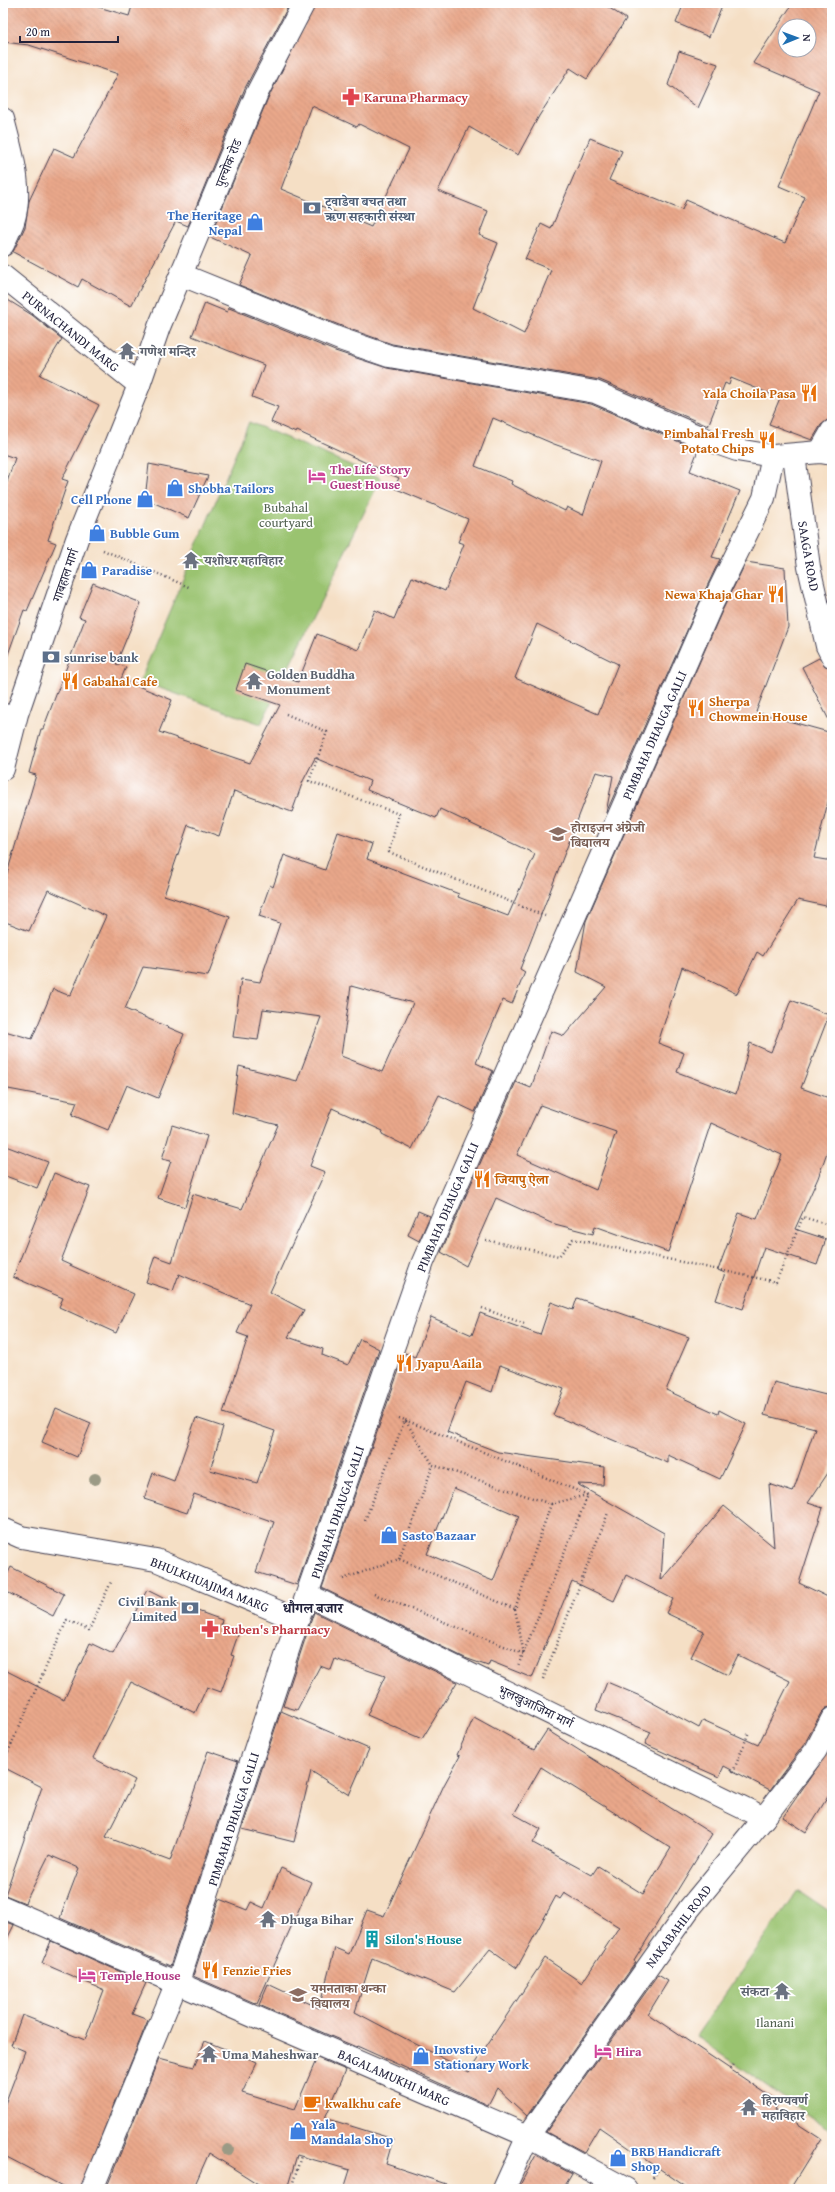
<svg xmlns="http://www.w3.org/2000/svg" width="835" height="2192" viewBox="0 0 835 2192" font-family="'Gentium Book Plus','Noto Serif Devanagari',serif">
  <style>
    .park { fill: #9ac36f; stroke: #5e7255 }
    .building { fill: url(#building-back-hatch); fill-rule: evenodd }
    .lines { fill: none; stroke-linecap: round; stroke-linejoin: round }
    .service-casing { stroke: #423e50; stroke-width: 15 }
    .minor-casing { stroke: #423e50; stroke-width: 24 }
    .secondary-casing { stroke: #423e50; stroke-width: 24 }
    .path { stroke: #423e50; stroke-width: 2.5; stroke-dasharray: 1 3; stroke-linecap: butt }
    .service { stroke: #fff; stroke-width: 13 }
    .minor { stroke: #fff; stroke-width: 22 }
    .secondary { stroke: #fff; stroke-width: 22 }
    .tree { fill: #9b9a85 }
    .labels { text-anchor: middle; stroke-width: 3.5; stroke-linejoin: round; paint-order: stroke }
    .health-label { font-size: 13px; font-weight: bold; fill: #be3a42; stroke: #fff; text-anchor: start }
    .street-label { font-size: 13px; fill: #22223b; stroke: #fff }
    .service-label { font-size: 13px; font-weight: bold; fill: #4e5e75; stroke: #fff; text-anchor: start }
    .shop-label { font-size: 13px; font-weight: bold; fill: #366cbe; stroke: #fff; text-anchor: start }
    .worship-label { font-size: 13px; font-weight: bold; fill: #5b616d; stroke: #fff; text-anchor: start }
    .food-label { font-size: 13px; font-weight: bold; fill: #c56008; stroke: #fff; text-anchor: start }
    .hotel-label { font-size: 13px; font-weight: bold; fill: #b23c85; stroke: #fff; text-anchor: start }
    .park-label { font-size: 13px; fill: #526250; stroke: #fff }
    .education-label { font-size: 13px; font-weight: bold; fill: #785e54; stroke: #fff; text-anchor: start }
    .culture-label { font-size: 13px; font-weight: bold; fill: #0d838f; stroke: #fff; text-anchor: start }
    .neighbourhood-label { font-size: 14px; font-weight: bold; fill: #22223b; stroke: #fff }
  </style>
  <defs>
    <pattern id="building-back-hatch" width="6" height="6" patternUnits="userSpaceOnUse"><rect width="6" height="6" fill="#e9a78a"/><path d="M-1 5l2 2M0 0l6 6M5-1l2 2" fill="none" stroke="#c88f78"/></pattern>
  </defs>
  <rect width="100%" height="100%" fill="#fff"/>
  <filter id="ink" filterUnits="userSpaceOnUse"><feTurbulence type="fractalNoise" baseFrequency=".025" numOctaves="2"/><feDisplacementMap in="SourceGraphic" scale="8" xChannelSelector="R" yChannelSelector="G"/><feConvolveMatrix kernelMatrix="1 2 1 2 8 2 1 2 1" color-interpolation-filters="sRGB"/></filter>
  <filter id="wash" filterUnits="userSpaceOnUse"><feTurbulence type="fractalNoise" baseFrequency=".012" numOctaves="4" result="noise"/><feDisplacementMap in="SourceGraphic" scale="16" xChannelSelector="R" yChannelSelector="G"/><feGaussianBlur stdDeviation="0.9" result="paint"/><feColorMatrix in="noise" values="0 0 0 0 0 0 0 0 0 0 0 0 0 0 0 0 0 1.4 0 .05"/><feComposite in="paint" operator="in"/></filter>
  <g filter="url(#wash)">
    <rect width="100%" height="100%" fill="#f5dfc5"/>
    <g class="park">
      <polygon points="249,422 381,478 261,724 140,681"/>
      <polygon points="798,1890 832,1913 832,2132 696,2036"/>
    </g>
    <g id="blocks">
      <g class="building">
        <polygon points="3,3 85,3 129,16 133,3 290,3 245,88 188,226 176,221 131,306 82,279 78,287 13,252 25,227 29,201 54,148 74,157 118,74 29,45 3,42"/>
        <path d="M316 3H602L626 19 587 79 570 68 539 116 518 155 469 127 438 191 488 211 479 235 498 243 473 308 524 334 551 270 525 259 541 224 551 229 590 138 622 151 609 180 682 210 686 200 785 243 805 197 779 186 819 91 753 63 793 3H832V413L829 419 821 425 812 440 769 424 780 398 731 378 729 385 725 383 708 426 600 380 392 344 344 327 239 285 252 256 210 237 268 98ZM785 26H809V50H785ZM312 106 357 127 359 124 409 149 371 227 281 189Z"/>
        <polygon points="684,3 723,3 709,37 676,23"/>
        <polygon points="679,51 718,64 698,108 668,85"/>
        <polygon points="3,297 32,315 62,339 40,375 99,405 62,479 68,481 48,540 56,543 27,611 24,610 6,660 3,660 3,494 15,458 3,454"/>
        <path d="M205 303 227 312 229 308 335 351 387 368 591 404 698 450 690 471 740 491 712 557 720 559 700 601 606 813 613 776 596 772 520 969 525 972 512 1004 503 1000 476 1063 493 1071 475 1112 439 1095 412 1149 382 1134 383 1131 332 1108 310 1166 325 1172 270 1292 304 1310 288 1337 323 1349 322 1355 348 1365 360 1339 379 1349 297 1585 256 1572 274 1522 194 1494 187 1513 144 1499 153 1473 174 1481 196 1418 223 1427 210 1470 257 1483 275 1431 223 1413 248 1337 237 1333 250 1304 179 1274 173 1291 146 1282 155 1256 172 1262 193 1194 242 1209 278 1125 232 1113 239 1066 297 1081 321 1017 263 1009 258 1040 233 1037 241 979 260 982 280 923 259 916 270 885 273 887 284 855 325 870 338 832 372 844 367 859 459 894 458 897 508 916 535 854 440 809 436 818 367 790 370 781 315 758 303 781 292 812 234 791 219 836 188 825 164 895 230 917 208 976 143 967 125 1009 184 1034 158 1098 127 1085 108 1130 72 1115 77 1102 3 1088 5 1031 32 1039 53 989 70 996 106 916 48 890 29 931 3 921V887L36 775 29 773 41 729H43L85 619 79 617 93 583 141 603 116 664 126 667 121 679 172 700 159 732 250 763 280 705 236 690 245 664 298 682 317 634 358 650 375 610 394 619 412 577 445 591 464 544 458 542 468 519 394 488 399 478 297 431 296 433 271 422 278 407 252 397 264 365 192 336ZM493 418 554 444 601 461 583 515 567 507 565 511 511 484 512 481 475 466ZM537 624 618 664 598 714 515 678ZM351 986 413 1003 382 1072 341 1056Z"/>
        <polygon points="149,464 208,476 189,518 145,499"/>
        <path d="M746 562 785 568 788 627 756 712 832 733V786L814 858 832 861V874L826 906 798 900 763 956 757 952 737 994 682 967 658 1043 684 1053 677 1072 736 1094 750 1043 771 1052 791 1000 829 1015 801 1088 832 1099V1138L818 1178 795 1229 826 1239 817 1265 764 1247 743 1309 716 1300 725 1273 718 1270 739 1213 757 1219 782 1155 711 1123 668 1252 595 1226 593 1234 551 1223 496 1198 466 1266 441 1252 516 1082 531 1088 551 1031 564 1036 606 987 577 972 586 921 722 611ZM540 1105 616 1132 596 1190 517 1155Z"/>
        <polygon points="819,658 825,666 832,668 832,726 802,667"/>
        <polygon points="172,1125 207,1136 185,1207 158,1198 171,1161 162,1159"/>
        <polygon points="3,1145 48,1162 37,1188 3,1175"/>
        <polygon points="54,1173 90,1187 61,1261 134,1294 116,1333 59,1307 63,1298 13,1277"/>
        <polygon points="418,1211 430,1216 419,1241 408,1235"/>
        <path d="M577 1298 689 1337 666 1390 718 1414 719 1410 746 1424 720 1479 668 1455V1463L553 1415 564 1389 500 1365 492 1392 466 1382 447 1432 498 1452 604 1467 603 1485 577 1484 664 1533 661 1580 724 1506 774 1547 769 1484 793 1492 815 1428 764 1415 774 1382 826 1395 827 1391 832 1392V1467L808 1503 823 1508 799 1583 832 1599V1707L826 1708 821 1713 805 1743 770 1790 724 1766 719 1777 645 1744 651 1732 596 1710 607 1682 640 1696 699 1728 703 1720 758 1745 790 1681 738 1655 728 1675 691 1657 704 1631 666 1613 673 1599 626 1575 614 1601 572 1581 532 1678 490 1661 488 1666 465 1658 322 1588 405 1353 415 1357 431 1317 472 1335 480 1313 540 1335 551 1302 573 1310ZM454 1488 519 1516 493 1581 427 1554Z"/>
        <polygon points="56,1408 91,1423 77,1457 42,1442"/>
        <polygon points="11,1567 64,1594 53,1616 3,1590 3,1583"/>
        <polygon points="147,1590 165,1599 222,1620 221,1625 239,1632 231,1655 234,1656 221,1692 207,1687 195,1713 131,1682 93,1758 135,1780 106,1837 170,1861 208,1751 238,1761 170,1966 60,1918 79,1868 49,1855 25,1903 5,1895 42,1787 3,1767 3,1669 64,1700 90,1643 113,1654"/>
        <polygon points="314,1612 457,1682 422,1739 367,1715 385,1676 335,1659 331,1670 320,1666 297,1710 283,1706"/>
        <polygon points="281,1711 369,1749 349,1795 311,1771 294,1842 242,1829"/>
        <path d="M474 1717 534 1750 547 1730 712 1834 634 1961 636 1962 527 2116 497 2088 488 2105 357 2046 356 2047 259 2005 268 1984 319 2008 335 1948 349 1954 367 1910 384 1916 444 1785 460 1756 457 1755ZM541 1767 671 1848 643 1894 598 1866 592 1875 533 1843 541 1829 514 1814ZM564 1893 619 1927 582 1983 545 1958 469 2072 355 2012 372 1958 455 1992 490 1949 517 1968 556 1896 560 1899Z"/>
        <polygon points="832,1746 832,1790 806,1832 783,1817"/>
        <polygon points="281,1868 311,1882 257,2004 193,1976 219,1899 247,1910 251,1902 264,1908"/>
        <polygon points="3,1921 14,1925 8,1937 3,1935"/>
        <polygon points="51,1941 146,1983 132,2014 148,2020 80,2189 68,2189 3,2155 3,2109 25,2051 11,2045 22,2015 85,2040 104,1990 42,1963"/>
        <polygon points="658,1975 668,1981 648,2014 779,2102 775,2109 821,2139 790,2189 689,2189 599,2127 584,2152 546,2132"/>
        <polygon points="205,2041 257,2062 242,2093 295,2109 317,2058 346,2070 325,2118 393,2139 386,2164 446,2184 445,2189 344,2189 350,2170 297,2155 287,2189 266,2189 209,2153 193,2189 106,2189 159,2058 194,2067"/>
        <polygon points="536,2155 572,2174 563,2189 518,2189"/>
      </g>
    </g>
  </g>
  <g filter="url(#ink)">
    <use href="#blocks" fill-opacity="0" stroke="#423e50" stroke-width="1"/>
    <g class="lines">
      <g class="service-casing">
        <polyline id="service" points="3,710 17,714"/>
      </g>
      <g class="minor-casing">
        <g id="minor">
          <path d="M3 119C11 151 24 189 13 222 10 230 6 237 3 245"/>
          <polyline points="182,275 340,339 389,356 595,392 700,437 737,450 773,456 820,452 832,454"/>
          <polyline points="3,276 139,385"/>
          <polyline points="820,452 832,431"/>
          <polyline points="794,455 809,567 827,646 832,656"/>
          <polyline points="3,1529 21,1537 156,1560 298,1620"/>
          <polyline points="308,1595 764,1818"/>
          <polyline points="3,1907 528,2136 626,2189"/>
          <polyline points="92,2189 175,1987 178,1982 298,1620 423,1262 711,606 764,498 773,456"/>
          <polyline points="504,2189 528,2136 689,1909 764,1818 816,1750 832,1719"/>
        </g>
      </g>
      <g class="secondary-casing">
        <polyline id="secondary" points="3,769 17,714 77,539 139,385 159,327 257,93 304,3"/>
      </g>
      <g class="path">
        <polyline points="103,550 191,588"/>
        <polyline points="286,714 327,732 309,781 399,814 389,852 545,916"/>
        <polyline points="486,1240 559,1256 573,1239 776,1282 803,1217 832,1226"/>
        <polyline points="482,1308 525,1324"/>
        <polyline points="399,1418 405,1420 433,1465"/>
        <polyline points="551,1504 587,1495"/>
        <polyline points="365,1520 405,1420 588,1495 518,1666"/>
        <polyline points="343,1579 399,1559 515,1609 551,1504 433,1465 399,1559"/>
        <polyline points="374,1594 524,1654"/>
        <polyline points="515,1609 524,1654"/>
        <polyline points="543,1679 608,1513"/>
        <polyline points="3,1763 67,1620 89,1630 112,1580"/>
        <polyline points="733,1772 749,1732"/>
        <polyline points="731,2069 735,2063"/>
        <polyline points="653,2178 659,2169"/>
        <polyline points="291,2189 301,2156"/>
      </g>
      <use href="#service" class="service"/>
      <use href="#minor" class="minor"/>
      <use href="#secondary" class="secondary"/>
    </g>
    <g class="tree">
      <circle cx="95" cy="1479" r="6"/>
      <circle cx="228" cy="2150" r="6"/>
    </g>
  </g>
  <defs>
    <g id="pharmacy-bare" transform="scale(1.38)"><path d="M-2-6h4v4h4v4h-4v4h-4v-4h-4v-4h4Z" fill="#e0444e" stroke="#fff" stroke-width="2.5" paint-order="stroke"/></g>
    <g id="bank-bare" transform="scale(1.38)"><path d="M-6-4H6V4H-6ZM0-2.3a2.3 2.3 0 1 0 0 4.6a2.3 2.3 0 1 0 0-4.6Z" fill="#5c6f8a" stroke="#fff" stroke-width="2.5" paint-order="stroke"/></g>
    <g id="shop-bare" transform="scale(1.38)"><path d="M-5-2.5h2.3a2.7 3.5 0 0 1 5.4 0H5L5.5 6h-11ZM-1.5-2.5h3a1.5 2.3 0 0 0-3 0Z" fill="#3f7fe0" stroke="#fff" stroke-width="2.5" paint-order="stroke"/></g>
    <g id="temple-bare" transform="scale(1.38)"><path d="M0-6L5-2H3V0L6.5 2.5H4V6H1.5V3h-3V6H-4V2.5H-6.5L-3 0V-2H-5Z" fill="#6b7280" stroke="#fff" stroke-width="2.5" paint-order="stroke"/></g>
    <g id="restaurant-bare" transform="scale(1.38)"><path d="M-5-6h1v4h1v-4h1v4h1v-4h1v5L-1.5 .5V6h-2V.5L-5-1ZM5-6V6H3V1.5H1.5Q1.5-4 5-6Z" fill="#e8710a" stroke="#fff" stroke-width="2.5" paint-order="stroke"/></g>
    <g id="hotel-bare" transform="scale(1.38)"><path d="M-6-4.5h1.5V1H6V5H4.5V3h-9V5H-6ZM-4 0a1.8 1.8 0 1 1 3.6 0ZM.5 0V-2.5h3Q6-2.5 6 0Z" fill="#d1479c" stroke="#fff" stroke-width="2.5" paint-order="stroke"/></g>
    <g id="school-bare" transform="scale(1.38)"><path d="M0-5L7-2L0 1L-7-2ZM-4 1L0 2.5L4 1V4Q0 6-4 4Z" fill="#8d6e63" stroke="#fff" stroke-width="2.5" paint-order="stroke"/></g>
    <g id="building-bare" transform="scale(1.38)"><path d="M-4-6H4V6H1V3H-1V6H-4ZM-2.5-4.3h1.7v1.8h-1.7ZM.8-4.3h1.7v1.8H.8ZM-2.5-1h1.7V.8h-1.7ZM.8-1h1.7V.8H.8Z" fill="#0f9aa8" stroke="#fff" stroke-width="2.5" paint-order="stroke"/></g>
    <g id="cafe-bare" transform="scale(1.38)"><path d="M-5.5-4.5H6V0H3Q3 3.5 0 3.5H-2.5Q-5.5 3.5-5.5 0ZM3-3.2v2h1.7v-2ZM-6 4.5H4V6H-6Z" fill="#e8710a" stroke="#fff" stroke-width="2.5" paint-order="stroke"/></g>
  </defs>
  <g fill-rule="evenodd">
    <use href="#pharmacy-bare" x="351" y="97"/>
    <use href="#bank-bare" x="312" y="208"/>
    <use href="#shop-bare" x="255" y="222"/>
    <use href="#temple-bare" x="127" y="351"/>
    <use href="#restaurant-bare" x="809" y="393"/>
    <use href="#restaurant-bare" x="767" y="440"/>
    <use href="#hotel-bare" x="317" y="476"/>
    <use href="#shop-bare" x="175" y="488"/>
    <use href="#shop-bare" x="145" y="499"/>
    <use href="#shop-bare" x="97" y="533"/>
    <use href="#temple-bare" x="191" y="560"/>
    <use href="#shop-bare" x="89" y="570"/>
    <use href="#restaurant-bare" x="776" y="594"/>
    <use href="#bank-bare" x="51" y="657"/>
    <use href="#restaurant-bare" x="70" y="681"/>
    <use href="#temple-bare" x="254" y="681"/>
    <use href="#restaurant-bare" x="696" y="708"/>
    <use href="#school-bare" x="558" y="834"/>
    <use href="#restaurant-bare" x="482" y="1179"/>
    <use href="#restaurant-bare" x="404" y="1363"/>
    <use href="#shop-bare" x="389" y="1535"/>
    <use href="#bank-bare" x="190" y="1608"/>
    <use href="#pharmacy-bare" x="210" y="1629"/>
    <use href="#temple-bare" x="268" y="1919"/>
    <use href="#building-bare" x="372" y="1939"/>
    <use href="#restaurant-bare" x="210" y="1970"/>
    <use href="#hotel-bare" x="87" y="1975"/>
    <use href="#temple-bare" x="782" y="1991"/>
    <use href="#school-bare" x="298" y="1995"/>
    <use href="#hotel-bare" x="603" y="2051"/>
    <use href="#temple-bare" x="209" y="2054"/>
    <use href="#shop-bare" x="421" y="2056"/>
    <use href="#cafe-bare" x="312" y="2103"/>
    <use href="#temple-bare" x="749" y="2107"/>
    <use href="#shop-bare" x="298" y="2131"/>
    <use href="#shop-bare" x="618" y="2158"/>
  </g>
  <g class="labels">
    <g class="health-label">
      <text x="364" y="102">Karuna Pharmacy</text>
      <text x="223" y="1634">Ruben's Pharmacy</text>
    </g>
    <g class="street-label">
      <text transform="translate(228 163) rotate(-68)" y="5">पुल्चोक रोड</text>
      <text transform="translate(71 331) rotate(39)" y="5">PURNACHANDI MARG</text>
      <text transform="translate(809 556) rotate(80)" y="5">SAAGA ROAD</text>
      <text transform="translate(65 575) rotate(-71)" y="5">गाबहाल मार्ग</text>
      <text transform="translate(654 735) rotate(-66)" y="5">PIMBAHA DHAUGA GALLI</text>
      <text transform="translate(447 1207) rotate(-67)" y="5">PIMBAHA DHAUGA GALLI</text>
      <text transform="translate(337 1512) rotate(-71)" y="5">PIMBAHA DHAUGA GALLI</text>
      <text transform="translate(210 1584) rotate(22)" y="5">BHULKHUAJIMA MARG</text>
      <text transform="translate(536 1706) rotate(26)" y="5">भुलखुआजिमा मार्ग</text>
      <text transform="translate(233 1819) rotate(-72)" y="5">PIMBAHA DHAUGA GALLI</text>
      <text transform="translate(678 1926) rotate(-53)" y="5">NAKABAHIL ROAD</text>
      <text transform="translate(394 2077) rotate(24)" y="5">BAGALAMUKHI MARG</text>
    </g>
    <g class="service-label">
      <text x="325" y="206">ट्वाडेवा बचत तथा<tspan x="325" dy="15">ऋण सहकारी संस्था</tspan></text>
      <text x="64" y="662">sunrise bank</text>
      <text x="177" y="1606" text-anchor="end">Civil Bank<tspan x="177" dy="15">Limited</tspan></text>
    </g>
    <g class="shop-label">
      <text x="242" y="220" text-anchor="end">The Heritage<tspan x="242" dy="15">Nepal</tspan></text>
      <text x="188" y="493">Shobha Tailors</text>
      <text x="132" y="504" text-anchor="end">Cell Phone</text>
      <text x="110" y="538">Bubble Gum</text>
      <text x="102" y="575">Paradise</text>
      <text x="402" y="1540">Sasto Bazaar</text>
      <text x="434" y="2054">Inovstive<tspan x="434" dy="15">Stationary Work</tspan></text>
      <text x="311" y="2129">Yala<tspan x="311" dy="15">Mandala Shop</tspan></text>
      <text x="631" y="2156">BRB Handicraft<tspan x="631" dy="15">Shop</tspan></text>
    </g>
    <g class="worship-label">
      <text x="140" y="356">गणेश मन्दिर</text>
      <text x="204" y="565">यशोधर महाविहार</text>
      <text x="267" y="679">Golden Buddha<tspan x="267" dy="15">Monument</tspan></text>
      <text x="281" y="1924">Dhuga Bihar</text>
      <text x="769" y="1996" text-anchor="end">संकटा</text>
      <text x="222" y="2059">Uma Maheshwar</text>
      <text x="762" y="2105">हिरण्यवर्ण<tspan x="762" dy="15">महाविहार</tspan></text>
    </g>
    <g class="food-label">
      <text x="796" y="398" text-anchor="end">Yala Choila Pasa</text>
      <text x="754" y="438" text-anchor="end">Pimbahal Fresh<tspan x="754" dy="15">Potato Chips</tspan></text>
      <text x="763" y="599" text-anchor="end">Newa Khaja Ghar</text>
      <text x="83" y="686">Gabahal Cafe</text>
      <text x="709" y="706">Sherpa<tspan x="709" dy="15">Chowmein House</tspan></text>
      <text x="495" y="1184">जियापु ऐला</text>
      <text x="417" y="1368">Jyapu Aaila</text>
      <text x="223" y="1975">Fenzie Fries</text>
      <text x="325" y="2108">kwalkhu cafe</text>
    </g>
    <g class="hotel-label">
      <text x="330" y="474">The Life Story<tspan x="330" dy="15">Guest House</tspan></text>
      <text x="100" y="1980">Temple House</text>
      <text x="616" y="2056">Hira</text>
    </g>
    <g class="park-label">
      <text x="286" y="512">Bubahal<tspan x="286" dy="15">courtyard</tspan></text>
      <text x="775" y="2027">Ilanani</text>
    </g>
    <g class="education-label">
      <text x="571" y="832">होराइजन अंग्रेजी<tspan x="571" dy="15">बिद्यालय</tspan></text>
      <text x="311" y="1993">यमनताका थन्का<tspan x="311" dy="15">विद्यालय</tspan></text>
    </g>
    <g class="culture-label">
      <text x="385" y="1944">Silon's House</text>
    </g>
    <g class="neighbourhood-label">
      <text x="313" y="1613">धौगल बजार</text>
    </g>
  </g>
  <rect width="835" height="2192" fill="none" stroke="#fff" stroke-width="16"/>
  <g transform="translate(797 38) rotate(89)"><circle r="19" fill="#ffffff" stroke="#a7a7b1"/>
  <path d="M0-3L7 15L0 10L-7 15Z" fill="#1f6fb2"/>
  <text y="-6" font-size="11" font-weight="bold" text-anchor="middle" fill="#22223b">N</text>
  </g>
  <path d="M20 36v6h98v-6" fill="none" stroke="#22223b" stroke-width="2"/>
  <text x="26" y="36" font-size="12" fill="#22223b" stroke="#ffffff" stroke-width="3" paint-order="stroke">20 m</text>
</svg>
